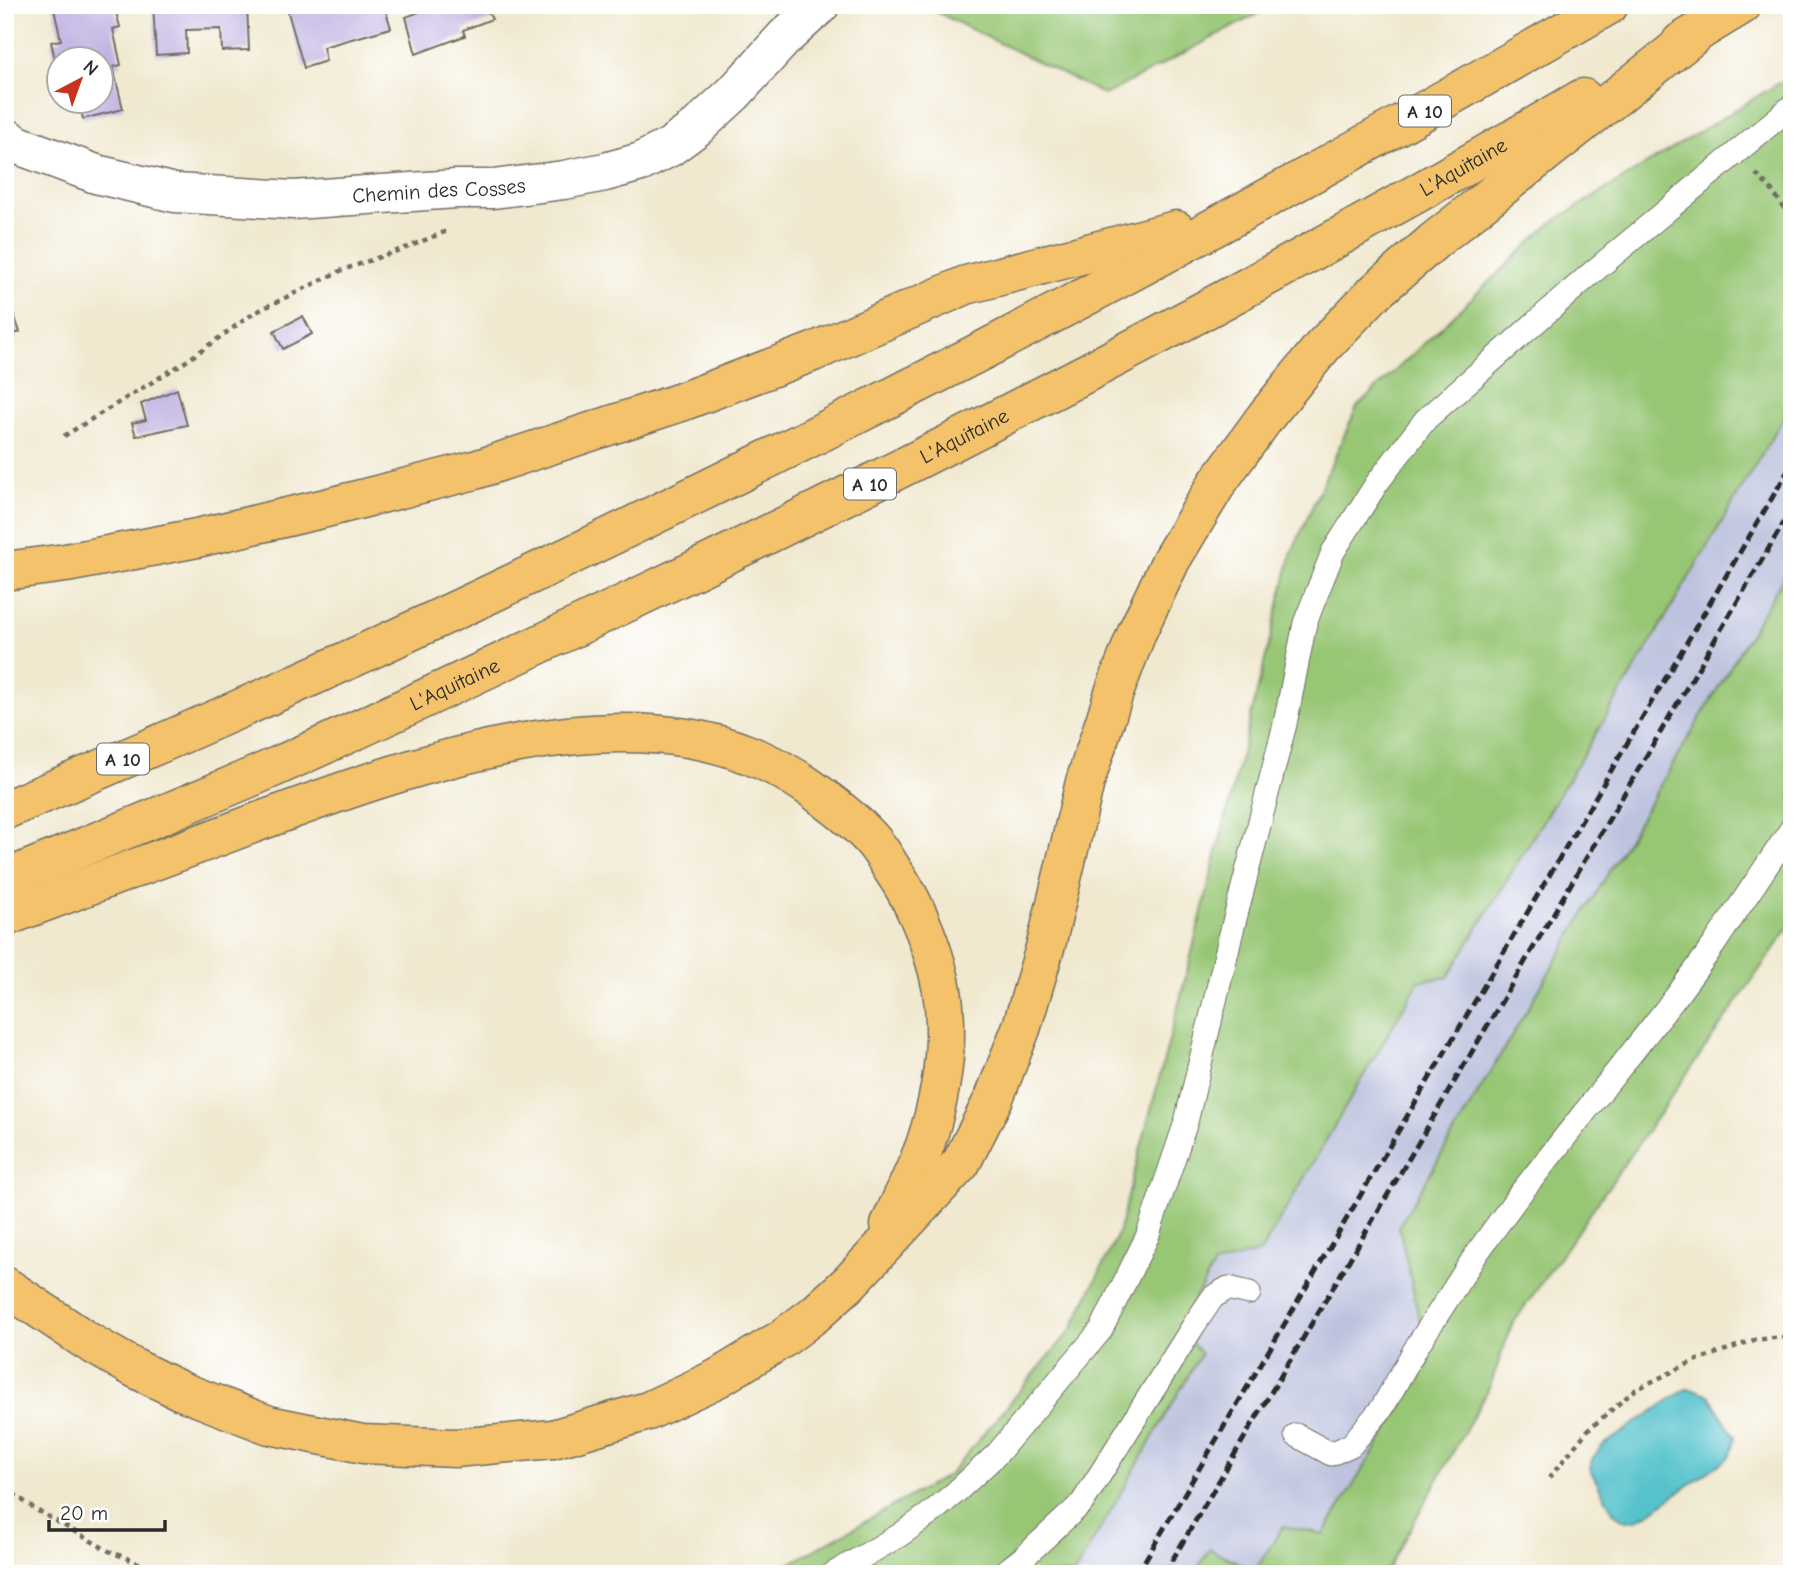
<svg xmlns="http://www.w3.org/2000/svg" width="1797" height="1579" viewBox="0 0 1797 1579" font-family="'Comic Neue',sans-serif">
  <style>
    .industrial { fill: #bdc3de }
    .green { fill: #97c675; stroke: #617850; stroke-width: 2 }
    .water { fill: #55c2cc; stroke: #40767c; stroke-width: 2 }
    .building { fill: #c0b2e2 }
    .lines { fill: none; stroke-linecap: round; stroke-linejoin: round }
    .lane-casing { stroke: #706d64; stroke-width: 25 }
    .street-casing { stroke: #706d64; stroke-width: 41 }
    .highway-casing { stroke: #706d64; stroke-width: 41 }
    .path { stroke: #706d64; stroke-width: 4.5; stroke-dasharray: 5 5; stroke-linecap: butt }
    .lane { stroke: #fff; stroke-width: 23 }
    .street { stroke: #fff; stroke-width: 38 }
    .highway { stroke: #f3c26a; stroke-width: 38 }
    .rail { stroke: #2b2b2b; stroke-width: 5; stroke-dasharray: 10 5; stroke-linecap: butt }
    .labels { text-anchor: middle; stroke-width: 5; stroke-linejoin: round; paint-order: stroke }
    .shield { fill: #fff; stroke: #6b6b6b; stroke-width: 2 }
    .shield-label { font-size: 19px; font-weight: bold; fill: #2b2b2b }
    .street-label { font-size: 21px; fill: #2b2b2b; stroke: #fff }
  </style>
  <rect width="100%" height="100%" fill="#fff"/>
  <filter id="ink" filterUnits="userSpaceOnUse"><feTurbulence type="fractalNoise" baseFrequency=".0143" numOctaves="2"/><feDisplacementMap in="SourceGraphic" scale="14" xChannelSelector="R" yChannelSelector="G"/><feConvolveMatrix kernelMatrix="1 2 1 2 8 2 1 2 1" color-interpolation-filters="sRGB"/></filter>
  <filter id="wash" filterUnits="userSpaceOnUse"><feTurbulence type="fractalNoise" baseFrequency=".00686" numOctaves="4" result="noise"/><feDisplacementMap in="SourceGraphic" scale="28" xChannelSelector="R" yChannelSelector="G"/><feGaussianBlur stdDeviation="1.57" result="paint"/><feColorMatrix in="noise" values="0 0 0 0 0 0 0 0 0 0 0 0 0 0 0 0 0 1.4 0 .05"/><feComposite in="paint" operator="in"/></filter>
  <g filter="url(#wash)">
    <rect width="100%" height="100%" fill="#f0e8cf"/>
    <polygon class="industrial" points="1792,403 1792,563 1399,1226 1429,1363 1323,1534 1255,1571 1210,1549 1194,1574 1074,1574 1201,1354 1179,1327 1214,1265 1261,1252 1419,981 1448,977 1638,664"/>
    <g class="green">
      <polygon points="922,5 1274,5 1105,95"/>
      <polygon points="1779,83 1792,88 1792,403 1638,664 1448,977 1419,981 1261,1252 1214,1265 1179,1327 1201,1354 1074,1574 771,1574 950,1474 1072,1329 1118,1234 1183,988 1292,552 1357,407 1551,223"/>
      <polygon points="1792,563 1792,923 1512,1325 1490,1386 1385,1574 1194,1574 1210,1549 1255,1571 1283,1526 1323,1534 1429,1363 1399,1226"/>
    </g>
    <polygon class="water" points="1686,1389 1696,1390 1709,1395 1735,1437 1733,1448 1728,1458 1649,1513 1636,1520 1625,1521 1614,1513 1590,1470 1592,1459 1602,1446"/>
    <g id="blocks">
      <g class="building">
        <polygon points="53,5 114,5 120,27 113,29 121,65 113,67 123,109 83,119 79,102 102,102 102,60 60,60 59,76 51,42 61,40"/>
        <polygon points="153,5 247,5 249,50 222,51 221,29 186,30 187,53 156,55"/>
        <polygon points="302,5 384,5 391,28 323,47 326,61 304,68 287,9"/>
        <polygon points="426,5 507,5 507,6 488,12 492,19 463,30 465,36 416,54 406,17 427,9"/>
        <polygon points="10,304 20,332 5,337 5,306"/>
        <polygon points="303,316 312,334 283,349 274,331"/>
        <polygon points="177,389 187,425 136,436 132,423 146,420 141,404"/>
      </g>
    </g>
  </g>
  <g filter="url(#ink)">
    <use href="#blocks" fill-opacity="0" stroke="#706d64" stroke-width="2"/>
    <g class="lines">
      <g class="lane-casing">
        <g id="lane">
          <polyline points="1296,1435 1331,1454 1351,1445 1382,1408 1417,1346 1477,1253 1516,1199 1675,998 1713,946 1792,828"/>
          <polyline points="833,1574 900,1535 931,1513 956,1492 997,1454 1101,1330 1147,1237 1186,1122 1230,938 1285,724 1305,623 1333,552 1377,483 1426,419 1587,277 1792,106"/>
          <polyline points="1002,1574 1024,1557 1082,1503 1194,1325 1213,1297 1228,1288 1249,1293"/>
        </g>
      </g>
      <g class="street-casing">
        <g id="street">
          <path id="s1" d="M5 137 18 145 96 174 175 193 293 200 456 189H493L564 180 605 172 641 162 670 147 696 128 734 93 785 37 820 5"/>
        </g>
      </g>
      <g class="highway-casing">
        <g id="highway">
          <polyline points="1681,42 1742,5"/>
          <polyline points="5,571 66,563 197,538 326,508 475,470 681,402 813,352 966,285 1176,230"/>
          <path d="M5 810C83 777 160 744 237 710 443 619 647 520 848 419 1106 290 1359 150 1609 5"/>
          <path id="s2" d="M5 879C95 842 186 806 275 767 394 714 511 658 628 602 953 447 1272 280 1583 98"/>
          <path d="M5 917C91 884 177 852 263 820 404 768 600 697 747 754 776 765 803 781 828 801 844 813 860 826 873 841 880 849 886 859 892 869 917 904 940 962 944 1006 948 1052 940 1101 925 1145 915 1172 901 1199 890 1225"/>
          <polyline points="5,1286 87,1341 134,1368 181,1391 269,1425 363,1444 455,1448 553,1439 648,1411 718,1378 782,1339 815,1314 849,1283 961,1163 994,1098 1022,1026 1047,941 1085,782 1114,693 1137,632 1171,560 1218,482 1266,416 1323,346 1373,294 1434,241 1703,28"/>
        </g>
      </g>
      <g class="path">
        <polyline points="1756,174 1771,189 1792,220"/>
        <polyline points="64,436 185,362 254,313 340,271 408,247 447,231"/>
        <polyline points="1549,1478 1588,1430 1635,1390 1692,1362 1754,1340 1792,1336"/>
        <polyline points="5,1488 38,1511 109,1551 165,1574"/>
      </g>
      <use href="#lane" class="lane"/>
      <use href="#street" class="street"/>
      <use href="#highway" class="highway"/>
      <g class="rail">
        <polyline points="1137,1574 1792,464"/>
        <polyline points="1164,1574 1792,509"/>
      </g>
    </g>
  </g>
  <g class="labels">
    <g class="shield">
      <rect x="1399" y="95.5" width="52" height="31" rx="5"/>
      <rect x="844" y="468.5" width="52" height="31" rx="5"/>
      <rect x="97" y="743.5" width="52" height="31" rx="5"/>
    </g>
    <g class="shield-label">
      <text x="1425" y="118">A 10</text>
      <text x="870" y="491">A 10</text>
      <text x="123" y="766">A 10</text>
    </g>
    <g class="street-label">
      <text dy="7" stroke="none"><textPath href="#s2" startOffset="1624">L'Aquitaine</textPath></text>
      <text dy="7" stroke="none"><textPath href="#s1" startOffset="444">Chemin des Cosses</textPath></text>
      <text dy="7" stroke="none"><textPath href="#s2" startOffset="1057">L'Aquitaine</textPath></text>
      <text dy="7" stroke="none"><textPath href="#s2" startOffset="490">L'Aquitaine</textPath></text>
    </g>
  </g>
  <rect width="1797" height="1579" fill="none" stroke="#fff" stroke-width="28"/>
  <g transform="translate(80 80) rotate(41)"><circle r="33" fill="#ffffff" stroke="#aaaaaa" stroke-width="2"/>
  <path d="M0-5L12 26L0 18L-12 26Z" fill="#c8321e"/>
  <text y="-10" font-size="19" font-weight="bold" text-anchor="middle" fill="#2b2b2b">N</text>
  </g>
  <path d="M49 1520v10h116v-10" fill="none" stroke="#2b2b2b" stroke-width="3.5"/>
  <text x="60" y="1520" font-size="21" fill="#2b2b2b" stroke="#ffffff" stroke-width="5" paint-order="stroke">20 m</text>
</svg>
